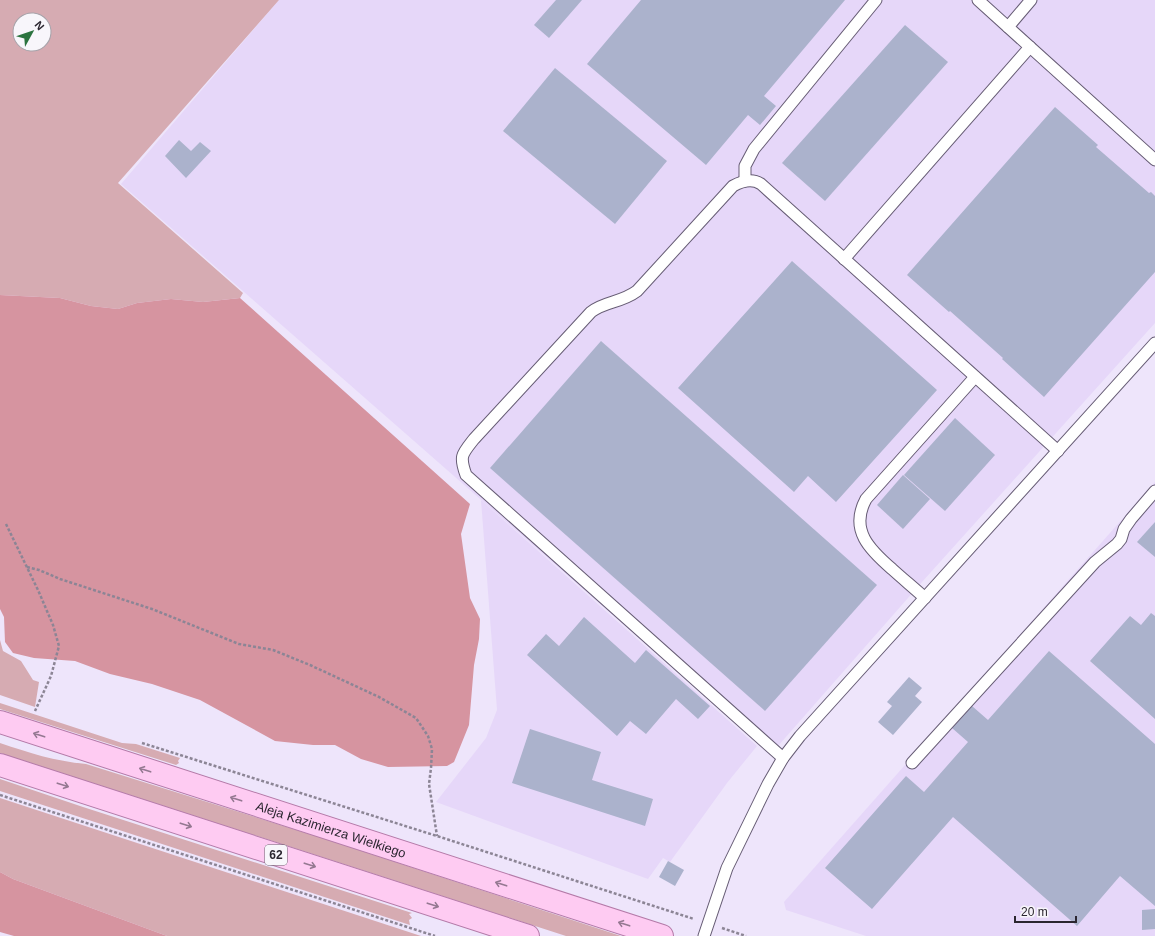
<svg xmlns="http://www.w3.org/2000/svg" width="1155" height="936" viewBox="0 0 1155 936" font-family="Arial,sans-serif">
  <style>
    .built { fill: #e6d7f9 }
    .green { fill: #d6abb2; fill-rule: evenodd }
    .forest { fill: #d694a0 }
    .building { fill: #abb2cc }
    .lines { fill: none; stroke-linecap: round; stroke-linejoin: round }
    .service-casing { stroke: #665c74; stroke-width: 13 }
    .primary-casing { stroke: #b47aa8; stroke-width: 24 }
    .path { stroke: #8c8595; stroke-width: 2.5; stroke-dasharray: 3 2; stroke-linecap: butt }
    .service { stroke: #fff; stroke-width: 11 }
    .primary { stroke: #fecbf2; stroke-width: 22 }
    .oneway { stroke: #947891 }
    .labels { text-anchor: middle; stroke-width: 3; stroke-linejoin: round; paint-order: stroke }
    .shield { fill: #f8f6fb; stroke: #68646d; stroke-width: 1 }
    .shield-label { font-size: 12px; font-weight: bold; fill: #2b2630 }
    .street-label { font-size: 13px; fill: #2b2630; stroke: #f8f6fb }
  </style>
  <rect width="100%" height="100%" fill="#eee5fb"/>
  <g class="built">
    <polygon points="279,0 1155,0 1155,323 922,582 771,754 121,184"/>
    <polygon points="1155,482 1155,936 866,936 786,910 784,902"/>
    <polygon points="481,500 757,746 727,783 670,862 663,858 648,879 436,802 486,738 497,710"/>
  </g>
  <g class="green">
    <path d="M0 0H279L118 183 243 293 240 298 203 302 171 299 137 303 118 309 91 306 60 298 0 295ZM20 20H44V44H20Z"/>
    <polygon points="0,640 3,651 21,661 33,680 39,682 35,707 0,695"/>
    <polygon points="0,703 122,743 136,744 180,758 178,761 179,763 176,765 0,709"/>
    <path d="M0 743C30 753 54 761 86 764L322 838 621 936H566L0 753Z"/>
    <polygon points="0,779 83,807 412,913 409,914 412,918 409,920 410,925 0,791"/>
    <polygon points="0,798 421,936 167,936 13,879 0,872"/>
  </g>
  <g class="forest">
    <polygon points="0,295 60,298 91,306 118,309 137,303 171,299 203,302 240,298 470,504 461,534 470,598 480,619 479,639 474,665 469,725 454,762 447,766 388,767 361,759 335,745 313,745 275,741 200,700 152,684 110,674 75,661 34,658 13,653 5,642 4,617 0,609"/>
    <polygon points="0,872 13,879 167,936 14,936 0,932"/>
  </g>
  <g class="building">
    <polygon points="556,0 582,0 549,38 534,25"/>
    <polygon points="641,0 845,0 764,96 776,106 760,125 748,115 706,165 587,64"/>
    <polygon points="905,25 948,62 825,201 782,163"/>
    <polygon points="555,68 667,161 615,224 503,131"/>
    <polygon points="1055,107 1098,145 1096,147 1149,193 1151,192 1155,196 1155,272 1044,397 1002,359 1003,358 950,311 949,312 907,275"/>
    <polygon points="179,140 191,151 200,142 211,151 186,178 165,156"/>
    <polygon points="792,261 937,390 836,502 808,476 794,492 678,388"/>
    <polygon points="601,341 877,585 765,711 490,468"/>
    <polygon points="955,418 995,455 945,511 904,475"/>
    <polygon points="903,475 930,499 903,529 877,505"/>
    <polygon points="1155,522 1155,557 1137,542"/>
    <polygon points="1151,613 1155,616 1155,719 1090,661 1130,616 1141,625"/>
    <polygon points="584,617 635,663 646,650 710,706 698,719 676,699 646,734 630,721 617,736 527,655 546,634 559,646"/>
    <polygon points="1049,651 1155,744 1155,906 1120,876 1077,926 953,817 872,909 825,868 906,776 924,792 968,742 952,728 972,706 988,720"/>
    <polygon points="909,677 922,688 915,696 922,702 893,735 878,722 892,706 887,702"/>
    <polygon points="530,729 601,752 592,780 653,799 645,826 512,783"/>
    <polygon points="668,861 684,870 675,886 659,877"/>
    <polygon points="1155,909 1155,929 1142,930 1142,910"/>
  </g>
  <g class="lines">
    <g class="service-casing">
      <g id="service">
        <polyline points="978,0 1155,160"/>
        <polyline points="1008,27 1031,0"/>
        <polyline points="745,181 745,166 754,149 876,0"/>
        <polyline points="844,259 1030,47"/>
        <path d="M925 598C914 588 903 579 892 569 870 550 849 530 866 499L975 377"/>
        <path d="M783 758 466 475C459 456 462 454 474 439L591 312C605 301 621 303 637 291L733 186C742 181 752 178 761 184L1058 451"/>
        <polyline points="912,763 1095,562 1117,544 1121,539 1124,529 1131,519 1155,491"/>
        <polyline points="704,936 727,868 768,784 783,758 800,736 1155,343"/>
      </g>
    </g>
    <g class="primary-casing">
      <g id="primary">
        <path id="s1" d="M0 722 662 936"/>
        <polyline points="0,765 528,936"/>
      </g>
    </g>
    <g class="path">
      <polyline points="6,524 38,590 53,625 59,646 51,676 35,711"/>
      <polyline points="27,567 39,570 60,579 152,609 239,644 273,650 310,665 379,697 416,718 428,736 432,749 431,768 429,784 437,836"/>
      <polyline points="142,743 437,836 694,919"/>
      <polyline points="0,795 435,936"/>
      <polyline points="722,928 746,936"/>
    </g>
    <use href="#service" class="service"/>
    <use href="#primary" class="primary"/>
  </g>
  <defs><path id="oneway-shaft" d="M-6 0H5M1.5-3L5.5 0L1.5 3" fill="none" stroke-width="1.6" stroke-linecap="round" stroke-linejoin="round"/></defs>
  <g class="oneway">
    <use href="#oneway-shaft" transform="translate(39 735) rotate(-162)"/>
    <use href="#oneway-shaft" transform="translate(145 770) rotate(-162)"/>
    <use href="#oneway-shaft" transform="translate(63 785) rotate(18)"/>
    <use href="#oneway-shaft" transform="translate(236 799) rotate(-162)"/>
    <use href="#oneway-shaft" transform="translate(186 825) rotate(18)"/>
    <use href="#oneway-shaft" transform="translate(310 865) rotate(18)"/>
    <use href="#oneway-shaft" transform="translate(501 884) rotate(-162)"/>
    <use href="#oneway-shaft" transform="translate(433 905) rotate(18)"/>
    <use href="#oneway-shaft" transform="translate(624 924) rotate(-162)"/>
  </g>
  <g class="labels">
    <rect class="shield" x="265" y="845" width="22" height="20" rx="3"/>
    <g class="shield-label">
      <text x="276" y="859">62</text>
    </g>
    <g class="street-label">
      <text dy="5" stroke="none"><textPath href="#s1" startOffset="348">Aleja Kazimierza Wielkiego</textPath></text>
    </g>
  </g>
  <g transform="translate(32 32) rotate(50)"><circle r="19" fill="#f8f6fb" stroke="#a6a3aa"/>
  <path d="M0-3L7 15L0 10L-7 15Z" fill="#2b733f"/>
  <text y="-6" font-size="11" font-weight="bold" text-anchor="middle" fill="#2b2630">N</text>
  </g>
  <path d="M1015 916v6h61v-6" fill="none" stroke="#2b2630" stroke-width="2"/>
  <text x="1021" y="916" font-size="12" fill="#2b2630" stroke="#f8f6fb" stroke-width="3" paint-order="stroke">20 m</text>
</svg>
